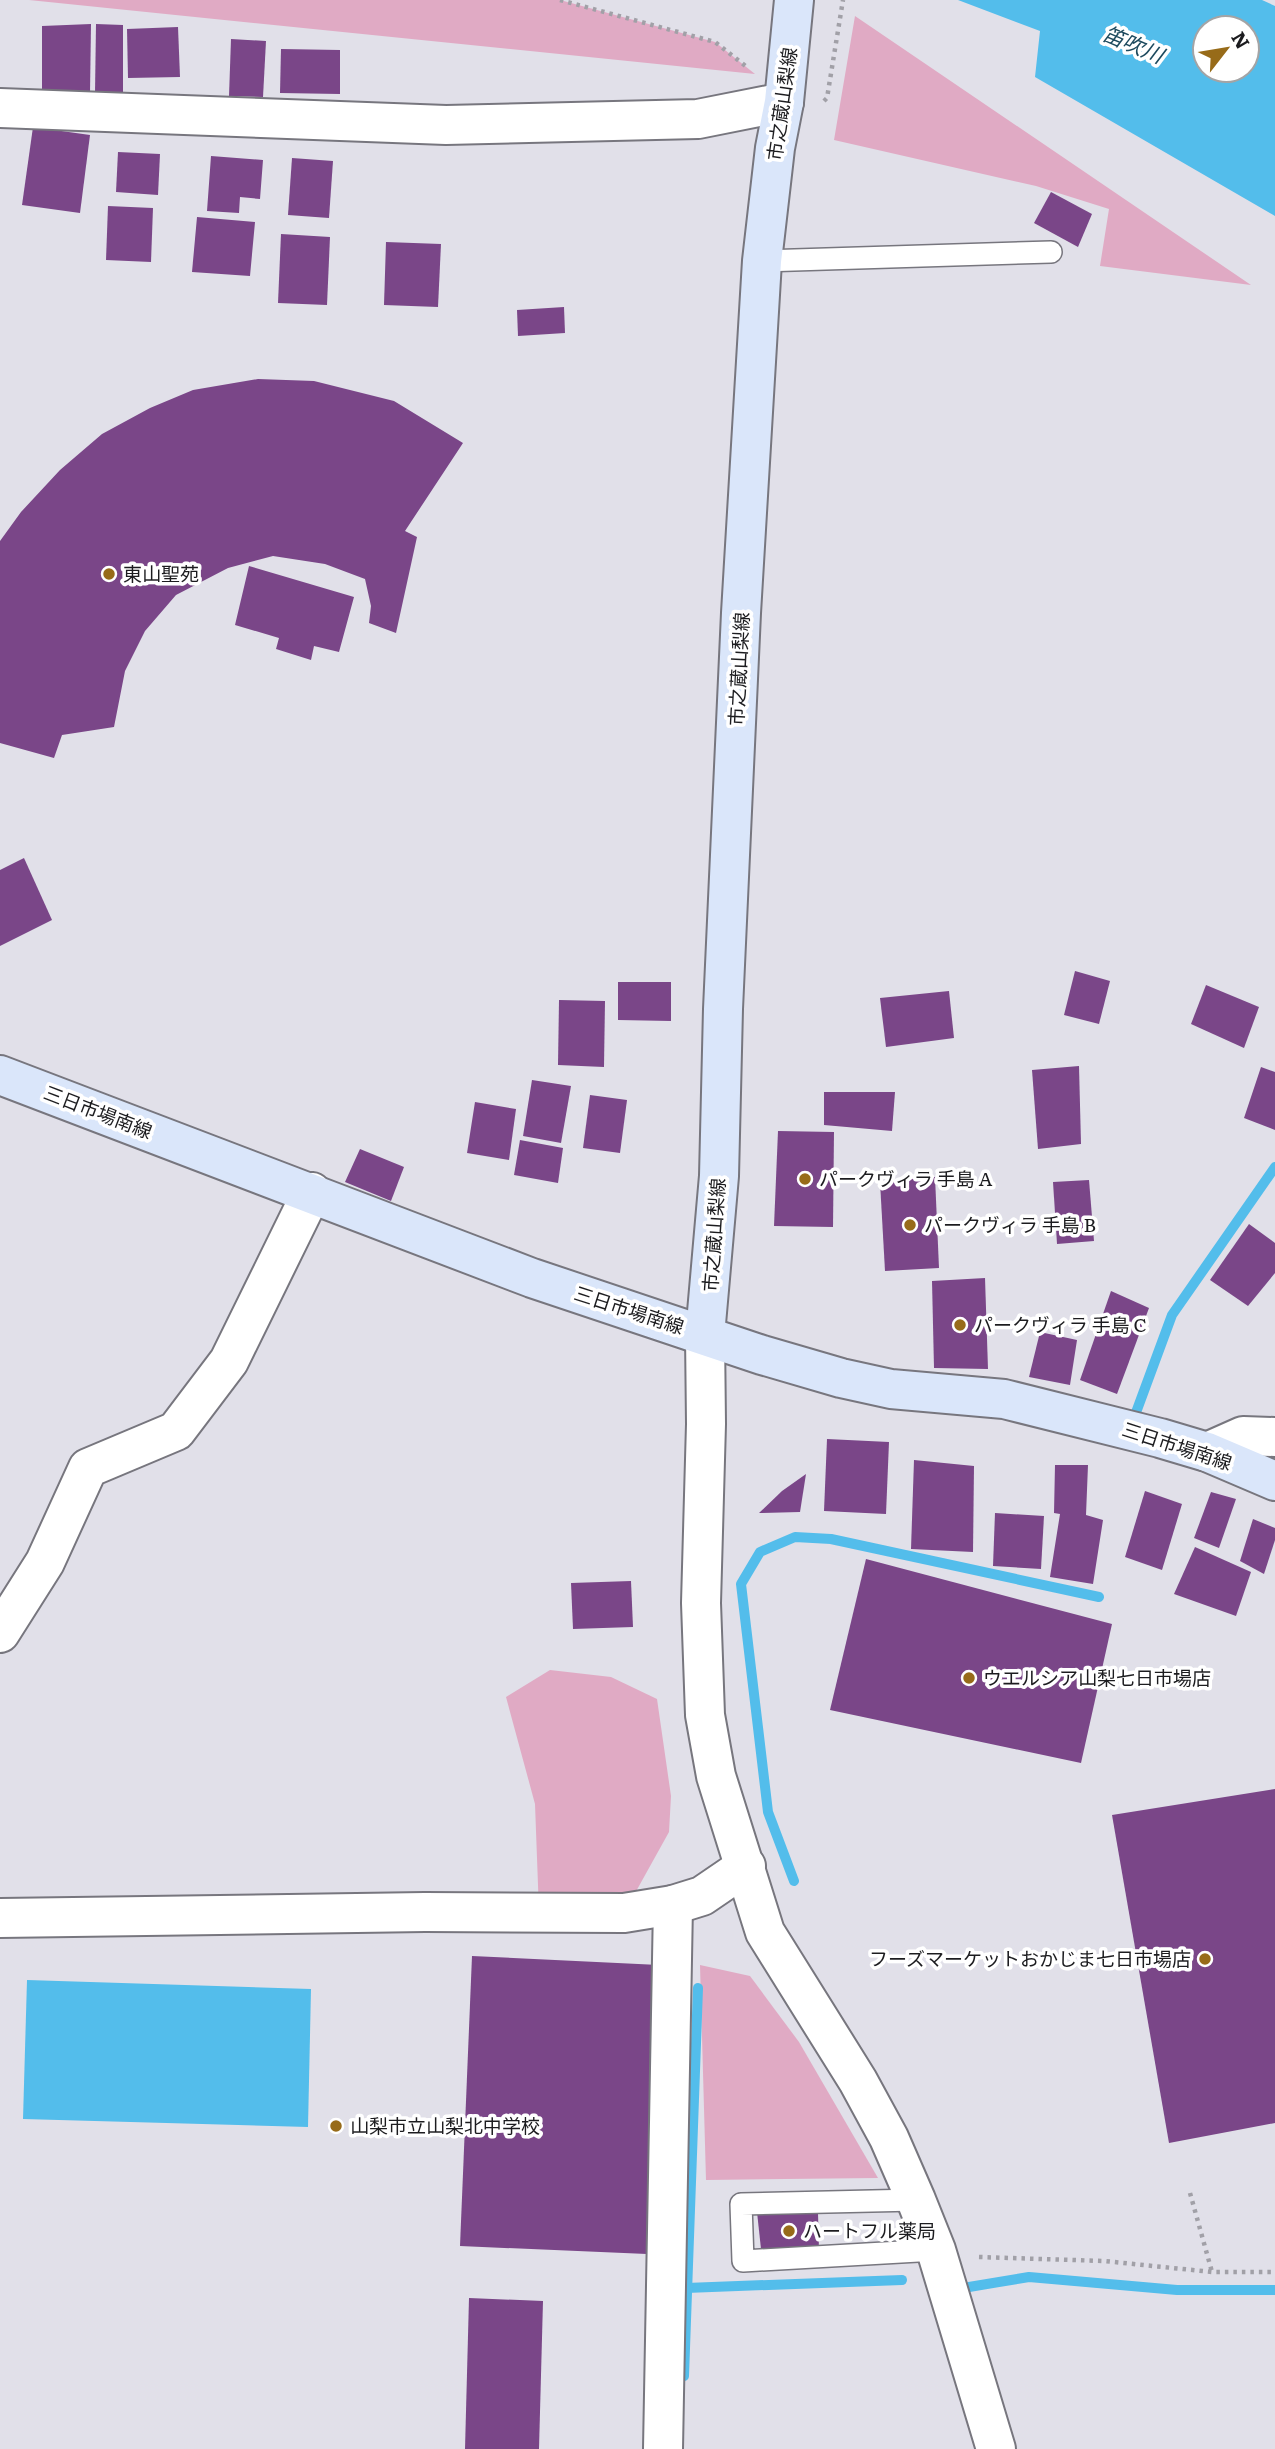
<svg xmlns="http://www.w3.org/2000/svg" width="1275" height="2449" viewBox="0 0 1275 2449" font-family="Literata,'Noto Sans JP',serif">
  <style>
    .green { fill: #e0aac4 }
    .water { fill: #53bdeb; fill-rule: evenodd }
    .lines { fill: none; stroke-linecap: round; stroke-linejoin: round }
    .stream { stroke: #53bdeb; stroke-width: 10 }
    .building { fill: #7a4688 }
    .service-casing { stroke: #77767e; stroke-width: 24 }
    .minor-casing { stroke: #77767e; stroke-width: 42 }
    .tertiary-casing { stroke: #77767e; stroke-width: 42 }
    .secondary-casing { stroke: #77767e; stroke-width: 42 }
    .path { stroke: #a1a0a7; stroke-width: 4.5; stroke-dasharray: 3.5 5; stroke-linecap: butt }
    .service { stroke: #fff; stroke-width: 21 }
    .minor { stroke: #fff; stroke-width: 38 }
    .tertiary { stroke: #fff; stroke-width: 38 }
    .secondary { stroke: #dae6fa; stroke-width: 38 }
    .poi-dot { fill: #976b19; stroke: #fff; stroke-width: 2.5 }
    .labels { text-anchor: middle; stroke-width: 7; stroke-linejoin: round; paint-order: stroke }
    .street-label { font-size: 19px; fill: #1c1c1f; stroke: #fff }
    .poi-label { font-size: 19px; fill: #1c1c1f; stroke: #fff; text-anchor: start }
    .water-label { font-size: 21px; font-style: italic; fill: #1d4a5e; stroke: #fff }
  </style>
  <rect width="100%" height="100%" fill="#e1e0e9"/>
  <g class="green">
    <polygon points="29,0 560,0 715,42 755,74"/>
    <polygon points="855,16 1251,285 1100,266 1109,209 1036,186 834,140"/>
    <polygon points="550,1670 611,1677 657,1699 671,1796 669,1832 624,1913 539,1912 535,1804 506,1697"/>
    <polygon points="700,1965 750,1976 799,2042 878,2178 706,2180"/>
  </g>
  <g class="water">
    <path d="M958 0H1262L1275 6V216L1035 77 1040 31ZM1205 28H1247V70H1205Z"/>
    <polygon points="27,1980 311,1989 308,2127 23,2119"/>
  </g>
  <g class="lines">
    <g class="stream">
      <polyline points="1131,1426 1172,1315 1275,1167"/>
      <polyline points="794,1881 768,1812 741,1584 760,1552 795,1537 831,1539 1099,1597"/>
      <polyline points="969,2287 1029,2277 1177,2290 1275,2290"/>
      <polyline points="686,2288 902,2280"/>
      <polyline points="684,2376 698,1988"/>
    </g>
  </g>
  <g class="building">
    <polygon points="91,24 90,93 42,91 42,26"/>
    <polygon points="96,24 123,25 123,93 95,93"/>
    <polygon points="178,27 180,77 128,78 127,29"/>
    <polygon points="231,39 266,41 263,97 229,96"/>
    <polygon points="281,49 340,50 340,94 280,93"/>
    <polygon points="33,127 90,135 80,213 22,205"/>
    <polygon points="118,152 160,154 158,195 116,192"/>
    <polygon points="211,156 263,160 260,199 240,197 239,213 207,211"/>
    <polygon points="292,158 333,161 329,218 288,215"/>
    <polygon points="1051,192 1092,214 1078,247 1034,223"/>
    <polygon points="108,206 153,208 151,262 106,260"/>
    <polygon points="197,217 255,222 250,276 192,272"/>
    <polygon points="281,234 330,237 327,305 278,303"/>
    <polygon points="386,242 441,244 438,307 384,305"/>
    <polygon points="564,307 565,333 518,336 517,310"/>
    <polygon points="258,379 314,381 394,401 463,443 405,531 417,537 396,633 369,623 371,606 365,579 325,564 273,556 228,568 176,595 145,631 125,671 114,727 62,735 54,758 0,743 0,541 21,512 60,470 102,434 150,408 193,390"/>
    <polygon points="249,566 354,597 339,652 314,646 311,660 276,649 279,638 235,625"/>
    <polygon points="24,858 52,920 0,946 0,870"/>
    <polygon points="1075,971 1110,981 1099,1024 1064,1015"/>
    <polygon points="618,982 671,982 671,1021 618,1020"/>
    <polygon points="1206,985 1259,1007 1244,1048 1191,1024"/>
    <polygon points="949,991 954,1038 886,1047 880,998"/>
    <polygon points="559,1000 605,1001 604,1067 558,1065"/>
    <polygon points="1079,1066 1081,1144 1038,1149 1032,1070"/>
    <polygon points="1261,1067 1275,1072 1275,1130 1244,1118"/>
    <polygon points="532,1080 571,1086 561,1143 523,1136"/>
    <polygon points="824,1092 895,1092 892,1131 824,1125"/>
    <polygon points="590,1095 627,1100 620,1153 583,1148"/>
    <polygon points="475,1102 516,1109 509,1160 467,1153"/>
    <polygon points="778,1131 834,1132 833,1227 774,1226"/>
    <polygon points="520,1140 563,1148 558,1183 514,1175"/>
    <polygon points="360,1149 404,1167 391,1201 345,1182"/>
    <polygon points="935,1177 939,1268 885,1271 880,1182"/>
    <polygon points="1089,1180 1094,1241 1057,1244 1053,1182"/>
    <polygon points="1249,1224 1275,1243 1275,1273 1248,1306 1210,1280"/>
    <polygon points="985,1278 988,1369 934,1368 932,1281"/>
    <polygon points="1111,1291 1149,1308 1117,1394 1080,1380"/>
    <polygon points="1040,1332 1077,1340 1070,1385 1029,1377"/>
    <polygon points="827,1439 889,1442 886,1514 824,1511"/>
    <polygon points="914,1460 974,1466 973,1552 911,1549"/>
    <polygon points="1055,1465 1088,1465 1086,1515 1103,1520 1093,1584 1050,1577 1060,1514 1054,1513"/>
    <polygon points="806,1474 800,1512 759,1513 782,1491"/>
    <polygon points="1145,1491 1182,1504 1162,1570 1125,1557"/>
    <polygon points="1211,1492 1236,1499 1219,1548 1194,1538"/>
    <polygon points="995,1513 1044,1516 1041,1569 993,1566"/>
    <polygon points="1253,1519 1275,1528 1275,1540 1264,1574 1240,1561"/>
    <polygon points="1195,1547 1251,1572 1236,1616 1174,1594"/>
    <polygon points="866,1559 1112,1624 1081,1763 830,1710"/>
    <polygon points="631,1581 633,1627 573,1629 571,1583"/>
    <polygon points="1275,1789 1275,2123 1169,2143 1112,1815"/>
    <polygon points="472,1956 659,1965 647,2254 460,2246"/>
    <polygon points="757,2212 818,2213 819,2251 761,2249"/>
    <polygon points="469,2298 543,2301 539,2449 465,2449"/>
  </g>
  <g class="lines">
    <g class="service-casing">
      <g id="service">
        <polyline points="762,261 1051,252"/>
        <polyline points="916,2200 741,2204 743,2261 936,2250"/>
      </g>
    </g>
    <g class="minor-casing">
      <g id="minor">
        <polyline points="0,108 446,125 698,119 784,102"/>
        <polyline points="1207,1452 1243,1436 1275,1437"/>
        <polyline points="0,1633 45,1562 88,1468 176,1431 229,1361 312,1192"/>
        <polyline points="663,2449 673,1905"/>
      </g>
    </g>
    <g class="tertiary-casing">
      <g id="tertiary">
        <polyline points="705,1335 706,1424 701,1603 705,1715 716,1776 765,1932 858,2081 889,2138 916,2200 936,2250 996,2449"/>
        <polyline points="0,1918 425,1912 624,1913 673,1905 702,1896 746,1866"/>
      </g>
    </g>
    <g class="secondary-casing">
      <g id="secondary">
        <polyline points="0,1075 532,1278 762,1355 841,1378 891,1389 1004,1399 1160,1438 1207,1452 1275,1481"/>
        <polyline points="705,1335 719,1176 723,1009 741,613 762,261 775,148 784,102 794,0"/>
      </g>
    </g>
    <g class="path">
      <polyline points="560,0 715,42 748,68"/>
      <polyline points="824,101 827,98 843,0"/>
      <polyline points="1190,2193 1212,2272"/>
      <polyline points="979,2257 1104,2261 1212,2272 1275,2272"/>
    </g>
    <use href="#service" class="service"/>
    <use href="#minor" class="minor"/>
    <use href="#tertiary" class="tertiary"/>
    <use href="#secondary" class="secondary"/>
  </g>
  <g class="poi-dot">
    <circle cx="109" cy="574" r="7"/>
    <circle cx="805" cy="1179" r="7"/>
    <circle cx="910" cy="1225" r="7"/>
    <circle cx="960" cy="1325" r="7"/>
    <circle cx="969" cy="1678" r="7"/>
    <circle cx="1205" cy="1959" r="7"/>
    <circle cx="336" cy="2126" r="7"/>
    <circle cx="789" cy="2231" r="7"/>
  </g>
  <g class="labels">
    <g class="street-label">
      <text transform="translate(782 104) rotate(-82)" y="7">市之蔵山梨線</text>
      <text transform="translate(739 669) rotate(-87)" y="7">市之蔵山梨線</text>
      <text transform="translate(98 1112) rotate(21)" y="7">三日市場南線</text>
      <text transform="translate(714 1235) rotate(-86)" y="7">市之蔵山梨線</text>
      <text transform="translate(629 1310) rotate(18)" y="7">三日市場南線</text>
      <text transform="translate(1177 1446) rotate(18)" y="7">三日市場南線</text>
    </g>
    <g class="poi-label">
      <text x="123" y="581">東山聖苑</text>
      <text x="819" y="1186">パークヴィラ 手島 A</text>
      <text x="924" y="1232">パークヴィラ 手島 B</text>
      <text x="974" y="1332">パークヴィラ 手島 C</text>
      <text x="983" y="1685">ウエルシア山梨七日市場店</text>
      <text x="1191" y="1966" text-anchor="end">フーズマーケットおかじま七日市場店</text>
      <text x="350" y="2133">山梨市立山梨北中学校</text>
      <text x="803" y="2238">ハートフル薬局</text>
    </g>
    <g class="water-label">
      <text transform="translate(1133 45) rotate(23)" y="7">笛吹川</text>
    </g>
  </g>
  <g transform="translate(1226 49) rotate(59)"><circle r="33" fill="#ffffff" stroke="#a4a4a5" stroke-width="2"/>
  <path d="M0-5L12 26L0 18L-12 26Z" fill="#976b19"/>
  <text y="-10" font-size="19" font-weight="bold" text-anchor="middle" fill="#1c1c1f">N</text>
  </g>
</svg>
